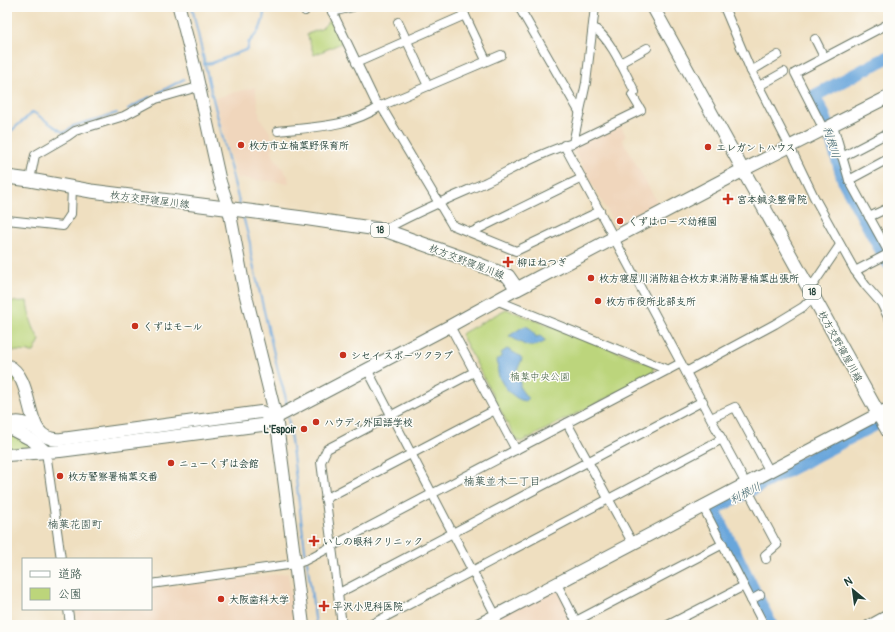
<svg xmlns="http://www.w3.org/2000/svg" width="895" height="632" viewBox="0 0 895 632" font-family="Pangolin,'Klee One',sans-serif">
  <style>
    .built { fill: #f0d6bc }
    .green { fill: #bcd57b; stroke: #6e8958 }
    .water { fill: #69a6db; stroke: #447288 }
    .lines { fill: none; stroke-linecap: round; stroke-linejoin: round }
    .stream { stroke: #69a6db; stroke-width: 2 }
    .river { stroke: #69a6db; stroke-width: 13 }
    .street-casing { stroke: #687665; stroke-width: 10 }
    .secondary-casing { stroke: #687665; stroke-width: 14 }
    .primary-casing { stroke: #687665; stroke-width: 15 }
    .street { stroke: #fff; stroke-width: 8 }
    .secondary { stroke: #fff; stroke-width: 12 }
    .primary { stroke: #fff; stroke-width: 13 }
    .poi-dot { fill: #c8321e; stroke: #fdfcf7; stroke-width: 1.5 }
    .labels { text-anchor: middle; stroke-width: 3; stroke-linejoin: round; paint-order: stroke }
    .shield { fill: #fdfcf7; stroke: #62766e; stroke-width: 1 }
    .shield-label { font-size: 9px; font-weight: bold; fill: #1f3d34 }
    .poi-label { font-size: 10px; font-weight: bold; fill: #1f3d34; stroke: #fdfcf7; text-anchor: start }
    .street-label { font-size: 10px; fill: #1f3d34; stroke: #fdfcf7 }
    .park-label { font-size: 10px; fill: #466346; stroke: #fdfcf7 }
    .water-label { font-size: 11px; font-style: italic; fill: #355c66; stroke: #fdfcf7 }
    .neighbourhood-label { font-size: 11px; fill: #1f3d34; stroke: #fdfcf7 }
  </style>
  <rect width="100%" height="100%" fill="#fdfcf7"/>
  <filter id="ink" filterUnits="userSpaceOnUse"><feTurbulence type="fractalNoise" baseFrequency=".025" numOctaves="2"/><feDisplacementMap in="SourceGraphic" scale="8" xChannelSelector="R" yChannelSelector="G"/><feConvolveMatrix kernelMatrix="1 2 1 2 8 2 1 2 1" color-interpolation-filters="sRGB"/></filter>
  <filter id="wash" filterUnits="userSpaceOnUse"><feTurbulence type="fractalNoise" baseFrequency=".012" numOctaves="4" result="noise"/><feDisplacementMap in="SourceGraphic" scale="16" xChannelSelector="R" yChannelSelector="G"/><feGaussianBlur stdDeviation="0.9" result="paint"/><feColorMatrix in="noise" values="0 0 0 0 0 0 0 0 0 0 0 0 0 0 0 0 0 1.4 0 .05"/><feComposite in="paint" operator="in"/></filter>
  <g filter="url(#wash)">
    <rect width="100%" height="100%" fill="#efdfc0"/>
    <g class="built">
      <polygon points="255,87 260,118 271,134 273,156 288,176 289,183 236,178 215,98"/>
      <polygon points="618,122 626,136 622,139 657,202 615,225 572,147"/>
      <polygon points="288,573 294,625 77,625 76,609 151,609 151,589"/>
      <polygon points="557,584 578,625 478,625"/>
    </g>
    <g class="green">
      <polygon points="334,16 346,41 314,55 307,34 321,29"/>
      <path d="M27 301C29 315 32 328 40 340L34 352 14 351 7 349V302Z"/>
      <polygon points="506,309 653,365 654,374 521,442 516,440 461,334"/>
      <polygon points="7,370 17,381 7,387"/>
      <polygon points="7,432 31,445 29,448 7,449"/>
    </g>
    <g class="water">
      <path d="M526 326 531 329 536 337 540 336 546 341C528 351 526 345 509 336L521 328Z"/>
      <path d="M507 349 520 356 522 359 516 373 520 381V388L528 399 526 401C515 401 500 384 498 373 497 368 498 364 497 360L501 357V353Z"/>
    </g>
    <g class="lines">
      <g class="stream">
        <polyline points="192,7 211,91 240,206"/>
        <path d="M204 64 212 63 248 49V43C259 32 262 28 264 13"/>
        <polyline points="158,93 184,79"/>
        <polyline points="128,109 150,97"/>
        <polyline points="7,130 10,132 33,112 64,133 73,126 117,113"/>
        <polyline points="243,216 250,243 251,255 278,371 285,395 287,406"/>
        <polyline points="288,417 306,557"/>
        <polyline points="307,561 316,625"/>
      </g>
      <g class="river">
        <polyline points="888,57 814,96 825,117 844,182 888,263"/>
        <polyline points="771,625 716,514 718,507 888,418"/>
      </g>
    </g>
  </g>
  <g filter="url(#ink)">
    <g class="lines">
      <g class="street-casing">
        <g id="street">
          <polyline points="303,7 305,11"/>
          <polyline points="330,7 376,103 381,106 452,225 516,251 600,211"/>
          <polyline points="461,7 486,60"/>
          <polyline points="519,7 580,113"/>
          <polyline points="724,7 751,71 790,147 814,197 855,271 866,286 881,303 888,317"/>
          <polyline points="332,12 353,7"/>
          <polyline points="398,22 428,86"/>
          <polyline points="815,39 824,57"/>
          <polyline points="356,63 465,15"/>
          <polyline points="620,63 647,48"/>
          <polyline points="751,71 778,55"/>
          <polyline points="759,86 784,72"/>
          <polyline points="833,125 849,180 888,251"/>
          <polyline points="824,130 795,73 888,24"/>
          <path d="M278 131C314 127 350 127 381 106L501 55"/>
          <path d="M573 143 641 110 632 95 635 92C624 71 612 40 593 27"/>
          <polyline points="564,145 746,484"/>
          <polyline points="842,157 888,133"/>
          <polyline points="30,180 35,155 68,136 75,131 124,116 156,99 198,87"/>
          <polyline points="849,180 888,159"/>
          <polyline points="869,217 888,208"/>
          <polyline points="7,220 63,226 71,214 72,187"/>
          <path d="M384 230C416 212 450 198 484 183 513 169 542 152 573 143L586 83 595 7"/>
          <polyline points="472,232 582,178"/>
          <polyline points="855,271 888,254"/>
          <polyline points="810,289 840,245"/>
          <polyline points="496,300 668,370"/>
          <polyline points="450,326 516,450"/>
          <polyline points="367,369 496,616"/>
          <polyline points="686,372 775,324 803,307 814,296"/>
          <polyline points="711,418 735,407 770,472"/>
          <polyline points="567,423 633,544"/>
          <polyline points="46,452 61,559"/>
          <polyline points="745,485 777,545 765,555 766,559"/>
          <polyline points="325,499 495,410"/>
          <polyline points="703,507 764,625"/>
          <polyline points="151,584 295,564 304,561 681,363"/>
          <polyline points="557,584 578,625"/>
          <polyline points="339,593 703,401"/>
          <polyline points="751,600 760,595"/>
          <polyline points="68,609 70,625"/>
          <polyline points="576,621 723,544"/>
          <polyline points="342,625 321,462 327,449 474,372"/>
          <polyline points="370,625 722,439"/>
          <polyline points="668,625 744,586"/>
          <polyline points="868,625 888,614"/>
        </g>
      </g>
      <g class="secondary-casing">
        <g id="secondary">
          <polyline points="179,7 195,69 220,182 229,209 244,288 276,417 303,625"/>
          <polyline points="653,7 743,170 888,97"/>
          <path d="M7 365C39 380 19 444 62 439L261 412 276 417"/>
          <polyline points="7,425 13,430 32,440 46,452"/>
          <path d="M7 425C19 419 27 424 38 430"/>
          <polyline points="7,455 60,451 262,425 450,326 517,289"/>
          <polyline points="478,625 888,409"/>
        </g>
      </g>
      <g class="primary-casing">
        <polyline id="primary" points="7,177 30,180 91,191 303,218 384,230 460,257 508,276 517,289 743,170 888,431"/>
      </g>
      <use href="#street" class="street"/>
      <use href="#secondary" class="secondary"/>
      <use href="#primary" class="primary"/>
    </g>
  </g>
  <g class="poi-dot">
    <circle cx="241" cy="145" r="4"/>
    <circle cx="708" cy="147" r="4"/>
    <path d="M726 193h4v4h4v4h-4v4h-4v-4h-4v-4h4z"/>
    <circle cx="620" cy="221" r="4"/>
    <path d="M506 256h4v4h4v4h-4v4h-4v-4h-4v-4h4z"/>
    <circle cx="591" cy="278" r="4"/>
    <circle cx="598" cy="301" r="4"/>
    <circle cx="135" cy="326" r="4"/>
    <circle cx="343" cy="355" r="4"/>
    <circle cx="316" cy="422" r="4"/>
    <circle cx="304" cy="429" r="4"/>
    <circle cx="171" cy="463" r="4"/>
    <circle cx="60" cy="476" r="4"/>
    <path d="M312 535h4v4h4v4h-4v4h-4v-4h-4v-4h4z"/>
    <circle cx="221" cy="599" r="4"/>
    <path d="M322 600h4v4h4v4h-4v4h-4v-4h-4v-4h4z"/>
  </g>
  <g class="labels">
    <g class="shield">
      <rect x="371" y="223" width="18" height="14" rx="3"/>
      <rect x="803" y="285" width="18" height="14" rx="3"/>
    </g>
    <g class="shield-label">
      <text x="380" y="233">18</text>
      <text x="812" y="295">18</text>
    </g>
    <g class="poi-label">
      <text x="249" y="149">枚方市立楠葉野保育所</text>
      <text x="716" y="151">エレガントハウス</text>
      <text x="737" y="203">宮本鍼灸整骨院</text>
      <text x="628" y="225">くずはローズ幼稚園</text>
      <text x="517" y="266">柳ほねつぎ</text>
      <text x="599" y="282">枚方寝屋川消防組合枚方東消防署楠葉出張所</text>
      <text x="606" y="305">枚方市役所北部支所</text>
      <text x="143" y="330">くずはモール</text>
      <text x="351" y="359">シセイ スポーツクラブ</text>
      <text x="324" y="426">ハウディ外国語学校</text>
      <text x="296" y="433" text-anchor="end">L'Espoir</text>
      <text x="179" y="467">ニューくずは会館</text>
      <text x="68" y="480">枚方警察署楠葉交番</text>
      <text x="323" y="545">いしの眼科クリニック</text>
      <text x="229" y="603">大阪歯科大学</text>
      <text x="333" y="610">平沢小児科医院</text>
    </g>
    <g class="street-label">
      <text transform="translate(150 199) rotate(7)" y="4">枚方交野寝屋川線</text>
      <text transform="translate(467 261) rotate(21)" y="4">枚方交野寝屋川線</text>
      <text transform="translate(841 346) rotate(61)" y="4">枚方交野寝屋川線</text>
    </g>
    <g class="park-label">
      <text x="540" y="380">楠葉中央公園</text>
    </g>
    <g class="water-label">
      <text transform="translate(832 142) rotate(73)" y="4">利根川</text>
      <text transform="translate(745 493) rotate(-28)" y="4">利根川</text>
    </g>
    <g class="neighbourhood-label">
      <text x="502" y="485">楠葉並木二丁目</text>
      <text x="75" y="528">楠葉花園町</text>
    </g>
  </g>
  <rect width="895" height="632" fill="none" stroke="#fdfcf7" stroke-width="24"/>
  <rect x="22" y="558" width="130" height="52" fill="#fdfcf7" stroke="#a4b0a9"/>
  <rect x="30" y="571" width="20" height="6" fill="#ffffff" stroke="#a4b0a9"/>
  <text x="58" y="578" font-size="12" fill="#1f3d34">道路</text>
  <rect x="30" y="588" width="20" height="12" fill="#bcd57b" stroke="#a4b0a9"/>
  <text x="58" y="598" font-size="12" fill="#1f3d34">公園</text>
  <g transform="translate(853 590) rotate(331)" stroke="#fdfcf7" stroke-width="3" paint-order="stroke">
  <path d="M0-3L7 15L0 10L-7 15Z" fill="#1f3d34"/>
  <text y="-6" font-size="11" font-weight="bold" text-anchor="middle" fill="#1f3d34">N</text>
  </g>
</svg>
